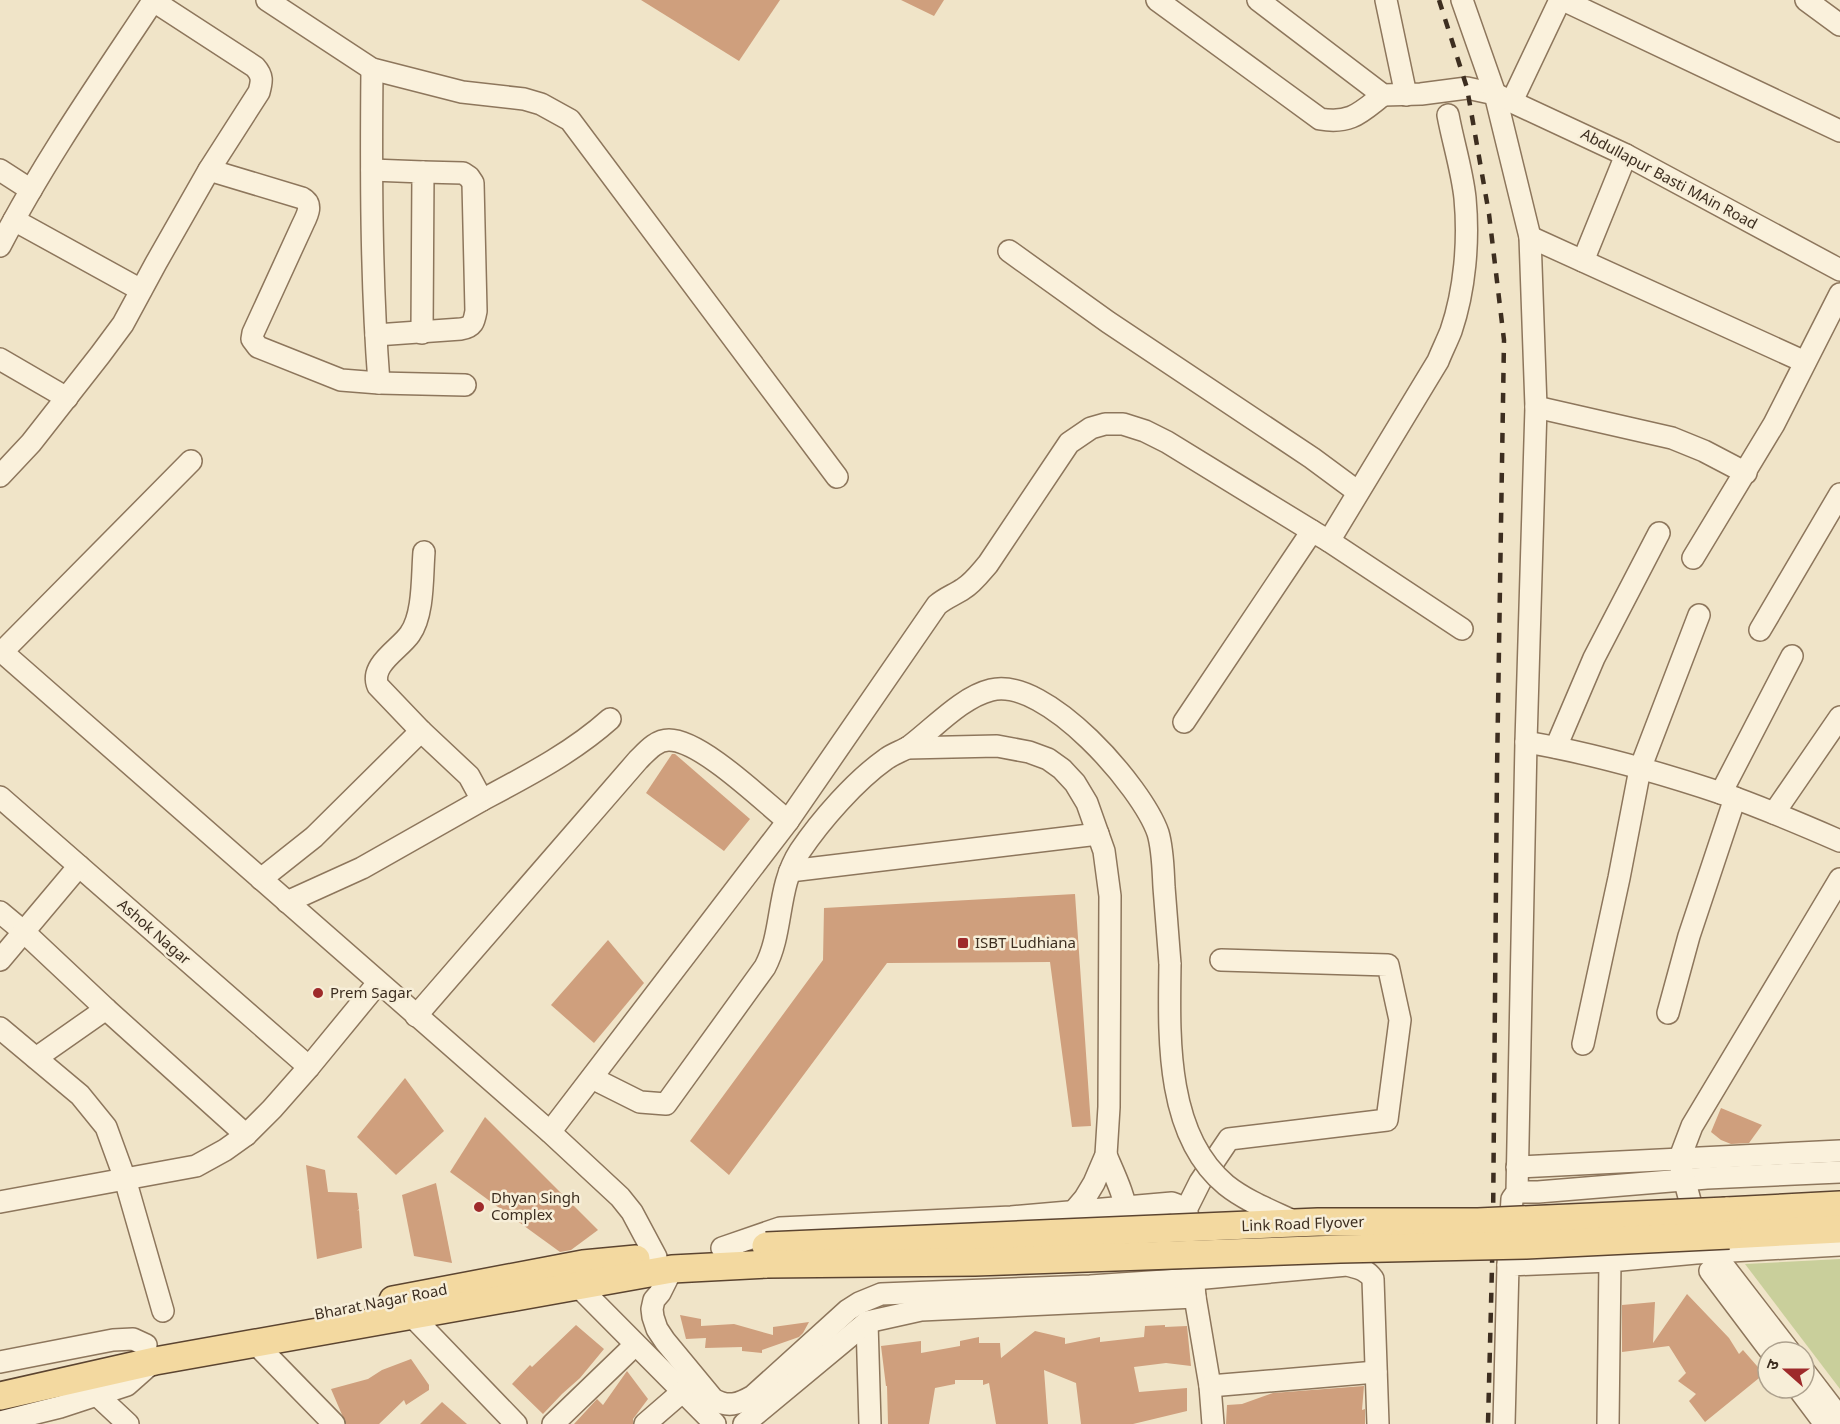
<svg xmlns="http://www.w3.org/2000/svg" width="1840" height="1424" viewBox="0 0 1840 1424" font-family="Georgia,'Noto Sans Devanagari',serif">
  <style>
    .green { fill: #c9cf9b }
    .building { fill: #cf9f7d }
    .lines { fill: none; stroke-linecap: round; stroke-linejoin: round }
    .minor-casing { stroke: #8d765c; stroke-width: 24 }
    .major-casing { stroke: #5b4430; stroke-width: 30 }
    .minor { stroke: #faf1dc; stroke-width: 21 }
    .major { stroke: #f3d9a0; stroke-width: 27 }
    .rail { stroke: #3d2e20; stroke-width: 4.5; stroke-dasharray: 10 10; stroke-linecap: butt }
    .minor-bridge-casing { stroke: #8d765c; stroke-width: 24; stroke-linecap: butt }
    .major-bridge-casing { stroke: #5b4430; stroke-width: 30; stroke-linecap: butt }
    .minor-bridge { stroke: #faf1dc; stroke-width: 21 }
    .major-bridge { stroke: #f3d9a0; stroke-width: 27 }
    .poi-dot { fill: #9e2a2b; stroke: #f7eed8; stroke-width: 2 }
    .labels { text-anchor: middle; stroke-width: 5; stroke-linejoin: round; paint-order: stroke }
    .street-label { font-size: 15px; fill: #3d2e20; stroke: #f7eed8 }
    .poi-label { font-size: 15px; fill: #3d2e20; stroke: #f7eed8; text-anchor: start }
  </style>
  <rect width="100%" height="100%" fill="#f0e4c8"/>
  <polygon class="green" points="1840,1259 1840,1389 1745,1264"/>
  <g class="building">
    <polygon points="641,0 780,0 739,61"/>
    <polygon points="901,0 944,0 934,16"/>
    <polygon points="672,754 675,754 750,819 724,851 646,793"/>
    <polygon points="1075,894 1091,1126 1072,1127 1050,962 887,963 729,1175 690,1141 823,960 824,908"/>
    <polygon points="608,940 644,983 594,1043 551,1005"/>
    <polygon points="405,1078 444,1131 396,1175 357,1137"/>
    <polygon points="1721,1108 1762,1125 1749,1143 1731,1144 1721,1140 1711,1132"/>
    <polygon points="485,1117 598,1230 571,1250 560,1252 450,1172"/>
    <polygon points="306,1165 325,1170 328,1192 357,1193 359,1209 357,1211 359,1210 362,1248 317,1259"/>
    <polygon points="436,1183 452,1263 414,1256 402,1195"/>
    <polygon points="1687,1294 1729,1338 1739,1354 1743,1350 1764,1374 1705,1422 1689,1401 1696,1394 1678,1381 1686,1373 1669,1346 1622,1352 1622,1305 1655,1302 1653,1343"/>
    <polygon points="680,1315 701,1319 701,1326 734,1324 773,1335 773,1327 809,1322 803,1333 799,1337 762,1350 762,1353 742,1351 742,1347 705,1348 706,1338 686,1339"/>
    <polygon points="576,1325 604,1349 580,1378 562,1394 543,1414 512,1384 530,1365 532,1367"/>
    <polygon points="1165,1325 1165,1327 1187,1326 1191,1366 1166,1363 1134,1367 1139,1392 1187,1388 1187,1411 1133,1424 1081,1424 1076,1383 1044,1370 1048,1424 996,1424 989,1383 983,1385 983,1380 955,1380 955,1384 935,1388 929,1424 888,1424 887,1386 886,1386 881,1346 921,1341 921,1353 960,1346 960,1341 979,1337 979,1343 1000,1343 1001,1358 1035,1331 1065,1338 1065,1344 1100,1337 1100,1342 1144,1337 1145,1326"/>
    <polygon points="411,1359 429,1385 429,1390 406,1405 404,1400 379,1424 346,1424 331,1389 368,1379 382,1370"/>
    <polygon points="627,1371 648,1399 633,1419 633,1424 574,1424 597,1399 603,1405"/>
    <polygon points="1364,1386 1362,1410 1365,1409 1365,1424 1226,1424 1227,1405 1242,1404 1273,1393"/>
    <polygon points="442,1402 467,1424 420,1424"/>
  </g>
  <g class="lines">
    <g class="minor-casing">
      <g id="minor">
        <polyline points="267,0 372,69 462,92 524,99 541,104 570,120 837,477"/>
        <path d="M1157 0 1320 119C1351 124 1360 113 1383 95"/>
        <polyline points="1258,0 1383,95 1421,94 1467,88 1495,94 1626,155 1840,270"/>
        <polyline points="1386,0 1406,95"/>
        <polyline points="1462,0 1495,94 1530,237 1536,407 1526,742 1517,1192 1512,1199 1508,1265"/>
        <polyline points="1563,0 1840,131"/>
        <polyline points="1806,0 1840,25"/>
        <path d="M372 69C371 173 371 279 379 383"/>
        <polyline points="1512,101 1560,0"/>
        <polyline points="0,170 31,190"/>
        <path d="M209 170 302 198C313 204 308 214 303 224L253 333 252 339 258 347 341 380 379 383 465 385"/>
        <polyline points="372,170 423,172 422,333"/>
        <polyline points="14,220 141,290"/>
        <polyline points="1530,237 1805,362"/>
        <path d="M0 246C44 161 100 81 153 1"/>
        <polyline points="1009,251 1108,322 1312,458 1358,492"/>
        <polyline points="1583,261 1626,155"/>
        <path d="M376 335 461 329C473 327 474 322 476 311L473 183 469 177 463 173 423 172"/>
        <polyline points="0,359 67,398"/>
        <polyline points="1536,407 1672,438 1704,451 1746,473"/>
        <path d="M0 476 31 443 100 355 123 324 156 263 209 170 259 92C262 81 263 76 255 67L152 0"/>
        <polyline points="1329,541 1462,629"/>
        <polyline points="1693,558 1774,424 1840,294"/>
        <polyline points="1760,630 1840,494"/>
        <polyline points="0,650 550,1132 620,1197 632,1212 656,1257"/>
        <polyline points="2,652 191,461"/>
        <path d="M1184 722 1312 531 1329 541 1438 361C1442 351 1447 341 1451 331 1465 290 1469 241 1465 198 1462 170 1453 142 1448 115"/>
        <path d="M421 731 378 686C369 665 400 649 410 634 424 614 422 576 424 552"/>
        <path d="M1526 742C1591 753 1658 772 1721 793 1761 807 1801 824 1840 841"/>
        <polyline points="1556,747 1594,658 1659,533"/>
        <polyline points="907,748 997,746 1029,752 1048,759 1062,769 1075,783 1087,803 1104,851 1110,896 1109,1107 1106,1155 1094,1183 1085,1198 1074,1211"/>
        <polyline points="1721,793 1792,656"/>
        <polyline points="0,797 309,1067"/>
        <path d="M482 800C527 776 572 753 610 719"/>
        <polyline points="1774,813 1840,717"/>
        <polyline points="790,871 1098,834"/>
        <polyline points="261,879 314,837 421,731 469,776 482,800 362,868 287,902"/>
        <polyline points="0,912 24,932 106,1009"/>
        <polyline points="0,960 79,866"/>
        <polyline points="1668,1013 1689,936 1735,798"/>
        <path d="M416 1016 638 760C647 751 656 740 669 740 701 740 763 801 788 821L937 605C945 598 954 595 963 589 973 583 981 572 988 564L1069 443 1091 428 1105 424H1123L1145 431 1167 442 1312 531"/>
        <polyline points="0,1028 80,1095 106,1127 125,1179 163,1311"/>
        <polyline points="1583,1044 1619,878 1640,769 1699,615"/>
        <polyline points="36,1058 106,1009 246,1135"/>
        <path d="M592 1078 640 1102 666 1104 765 967C784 931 776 888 800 851 821 820 855 781 886 759 894 753 903 751 910 746 934 728 962 697 991 690 1046 676 1142 787 1158 833 1163 850 1163 869 1164 887 1166 913 1168 938 1170 964"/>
        <polyline points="550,1132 788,821"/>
        <path d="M1106 1155C1115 1176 1125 1196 1128 1220"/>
        <polyline points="1517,1167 1840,1151"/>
        <polyline points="1517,1192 1538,1192 1707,1178 1840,1172"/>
        <polyline points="0,1202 196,1166 225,1150 246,1135 272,1109 309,1067 378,983"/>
        <polyline points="1186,1210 1200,1182 1229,1139 1387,1120 1400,1020 1388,965 1221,960"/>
        <path d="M722 1248 780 1228 1011 1217 1172 1203C1180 1206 1185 1208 1188 1216L1195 1297 1210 1386 1213 1424"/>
        <path d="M672 1269 660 1293 654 1300 652 1309 653 1317 657 1329 665 1341 713 1399C728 1408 739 1404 753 1396L848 1310 859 1303 881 1294 1090 1286 1194 1279 1347 1265C1358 1268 1366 1269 1373 1279L1378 1424"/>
        <polyline points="1710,1271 1771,1352"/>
        <polyline points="578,1286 715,1424"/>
        <polyline points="411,1315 516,1424"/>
        <polyline points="867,1322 870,1424"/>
        <polyline points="255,1343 334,1424"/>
        <polyline points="1790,1352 1699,1234 1679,1160 1692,1126 1840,879"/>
        <polyline points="0,1362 113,1340 133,1339 146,1345"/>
        <polyline points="1804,1371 1840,1418"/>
        <polyline points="1210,1386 1376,1372"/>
        <polyline points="1798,1388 1825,1424"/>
        <polyline points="97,1395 128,1424"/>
        <polyline points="0,1422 60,1407 127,1385 153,1362"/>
        <polyline points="553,1424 635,1345"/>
        <polyline points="645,1424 682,1392"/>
        <polyline points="744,1424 867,1322 921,1310 1195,1297"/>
        <polyline points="1504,1424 1508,1265 1610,1261"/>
        <polyline points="1608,1424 1610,1261 1696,1253 1840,1245"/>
      </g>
    </g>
    <g class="major-casing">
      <g id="major">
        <polyline points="1726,1211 1840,1205"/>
        <polyline points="1729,1235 1840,1229"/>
        <polyline points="393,1300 583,1264 636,1259"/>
        <polyline points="0,1396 155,1361 672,1269 767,1264"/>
      </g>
    </g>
    <use href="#minor" class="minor"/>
    <use href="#major" class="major"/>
    <polyline class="rail" points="1439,0 1467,88 1489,214 1504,340 1497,771 1493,1227 1488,1424"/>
    <g class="minor-bridge-casing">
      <path id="minor-bridge" d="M1170 964C1169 1035 1165 1135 1226 1185 1246 1201 1272 1211 1295 1222"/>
    </g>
    <g class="major-bridge-casing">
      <g id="major-bridge">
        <polyline points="766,1246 1318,1222 1478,1222 1726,1211"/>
        <polyline points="767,1264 975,1262 1340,1249 1526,1245 1729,1235"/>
      </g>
    </g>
    <use href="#minor-bridge" class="minor-bridge"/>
    <use href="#major-bridge" class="major-bridge"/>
  </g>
  <g class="poi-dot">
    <rect x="957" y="937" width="12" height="12" rx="3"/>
    <circle cx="318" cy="993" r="6"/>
    <circle cx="479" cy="1207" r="6"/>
  </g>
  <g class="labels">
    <g class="street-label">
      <text transform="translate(1669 179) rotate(28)" y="5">Abdullapur Basti MAin Road</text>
      <text transform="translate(154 932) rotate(41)" y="5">Ashok Nagar</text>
      <text transform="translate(1303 1224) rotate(-2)" y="5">Link Road Flyover</text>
      <text transform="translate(381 1302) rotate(-11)" y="5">Bharat Nagar Road</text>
    </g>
    <g class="poi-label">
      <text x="975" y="948">ISBT Ludhiana</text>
      <text x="330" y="998">Prem Sagar</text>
      <text x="491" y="1203">Dhyan Singh<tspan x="491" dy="17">Complex</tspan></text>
    </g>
  </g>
  <g transform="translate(1786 1370) rotate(291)"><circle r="28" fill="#f7eed8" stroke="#ada18e" stroke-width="1.5"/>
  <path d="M0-4.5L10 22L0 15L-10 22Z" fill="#9e2a2b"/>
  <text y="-9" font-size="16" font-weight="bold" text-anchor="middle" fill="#3d2e20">उ</text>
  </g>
</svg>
